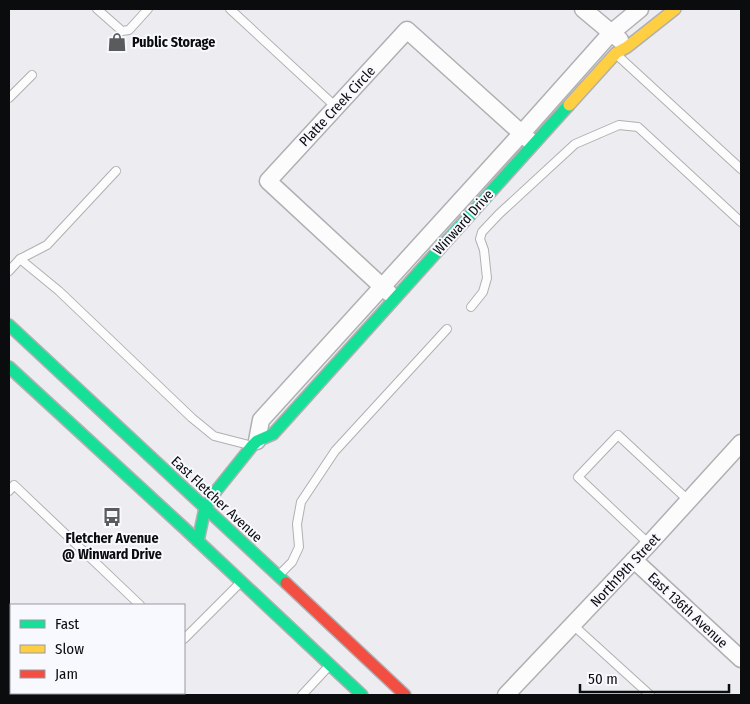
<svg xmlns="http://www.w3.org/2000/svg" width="750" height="704" viewBox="0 0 750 704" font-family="'Fira Sans Condensed',sans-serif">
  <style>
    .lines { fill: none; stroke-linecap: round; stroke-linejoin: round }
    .lane-casing { stroke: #b0b0b3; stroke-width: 10 }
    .street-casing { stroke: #b0b0b3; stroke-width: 19 }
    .fast-casing { stroke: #b0b0b3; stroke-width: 14 }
    .slow-casing { stroke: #b0b0b3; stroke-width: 14 }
    .jam-casing { stroke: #b0b0b3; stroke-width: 14 }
    .lane { stroke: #fcfcfd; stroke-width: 8 }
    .street { stroke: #fcfcfd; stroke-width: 16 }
    .fast { stroke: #16e098; stroke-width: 11 }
    .slow { stroke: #ffcf43; stroke-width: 11 }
    .jam { stroke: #f24e42; stroke-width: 11 }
    .labels { text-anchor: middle; stroke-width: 4; stroke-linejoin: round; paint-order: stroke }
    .poi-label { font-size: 14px; font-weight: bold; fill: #0b0c0e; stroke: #f8f9ff; text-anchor: start }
    .street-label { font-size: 14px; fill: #0b0c0e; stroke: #f8f9ff }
  </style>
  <rect width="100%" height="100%" fill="#ededf1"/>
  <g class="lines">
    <g class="lane-casing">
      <g id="lane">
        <polyline points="97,9 122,31 129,30 148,9"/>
        <polyline points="230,9 336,107"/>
        <polyline points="617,55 741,169"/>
        <polyline points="9,98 32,75"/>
        <polyline points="20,259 47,245 116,171"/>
        <polyline points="9,271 20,259 59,291 192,418 214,436 249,445"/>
        <polyline points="471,307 483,292 487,278 484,250 480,239 482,232 499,214 575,144 619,125 638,127 741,222"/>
        <polyline points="9,491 14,485 140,605"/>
        <polyline points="649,544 578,477 618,435 689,501"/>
        <polyline points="280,574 292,562 299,547 297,524 301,502 335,451 447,329"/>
        <polyline points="573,625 650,695"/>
        <polyline points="184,639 240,583"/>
        <polyline points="9,681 11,683"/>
        <polyline points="22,693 24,695"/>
        <polyline points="132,695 135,693"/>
        <polyline points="302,695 329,666"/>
      </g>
    </g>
    <g class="street-casing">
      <g id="street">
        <polyline points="583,9 620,40"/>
        <polyline points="389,293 268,181 407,30 529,140"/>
        <polyline points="257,441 261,420 522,133 611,33 640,9"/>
        <polyline points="634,560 741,659"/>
        <polyline points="506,695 649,544 741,443"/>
      </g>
    </g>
    <g class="fast-casing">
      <g id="fast">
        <polyline points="9,325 286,583"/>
        <polyline points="9,367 183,527 362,695"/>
        <polyline points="198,541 205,508 216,491 252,446 257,441 273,434 569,105"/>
      </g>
    </g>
    <g class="slow-casing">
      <polyline id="slow" points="569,105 616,53 627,47 675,9"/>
    </g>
    <g class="jam-casing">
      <polyline id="jam" points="286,583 405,695"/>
    </g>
    <use href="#lane" class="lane"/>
    <use href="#street" class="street"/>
    <use href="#fast" class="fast"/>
    <use href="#slow" class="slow"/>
    <use href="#jam" class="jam"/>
  </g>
  <defs>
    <g id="shop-bare" transform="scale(1.5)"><path d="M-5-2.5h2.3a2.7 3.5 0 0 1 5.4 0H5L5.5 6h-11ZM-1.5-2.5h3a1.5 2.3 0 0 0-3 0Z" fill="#5a5b5d" stroke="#f8f9ff" stroke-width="2.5" paint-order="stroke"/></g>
    <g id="bus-bare" transform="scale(1.5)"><path d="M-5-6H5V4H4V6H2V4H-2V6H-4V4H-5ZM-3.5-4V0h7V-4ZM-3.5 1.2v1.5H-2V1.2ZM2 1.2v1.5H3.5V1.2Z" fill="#5a5b5d" stroke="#f8f9ff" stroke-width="2.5" paint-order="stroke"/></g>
  </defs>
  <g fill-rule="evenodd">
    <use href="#shop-bare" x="117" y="42"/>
    <use href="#bus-bare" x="112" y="517"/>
  </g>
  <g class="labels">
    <g class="poi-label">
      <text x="132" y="47">Public Storage</text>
      <text x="112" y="543" text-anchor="middle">Fletcher Avenue<tspan x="112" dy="16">@ Winward Drive</tspan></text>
    </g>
    <g class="street-label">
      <text transform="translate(337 106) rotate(-47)" y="5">Platte Creek Circle</text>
      <text transform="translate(463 222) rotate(-48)" y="5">Winward Drive</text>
      <text transform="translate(217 499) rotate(43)" y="5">East Fletcher Avenue</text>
      <text transform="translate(625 570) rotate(-47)" y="5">North19th Street</text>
      <text transform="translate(688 610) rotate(43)" y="5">East 136th Avenue</text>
    </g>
  </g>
  <rect width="750" height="704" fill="none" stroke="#0b0c0e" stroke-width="20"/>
  <rect x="10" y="604" width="175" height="90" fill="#f8f9ff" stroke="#999a9f"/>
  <rect x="20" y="620" width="25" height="8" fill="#16e098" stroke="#999a9f"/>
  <text x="55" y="629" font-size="15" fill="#0b0c0e">Fast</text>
  <rect x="20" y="645" width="25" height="8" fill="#ffcf43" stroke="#999a9f"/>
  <text x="55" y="654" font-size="15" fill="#0b0c0e">Slow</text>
  <rect x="20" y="670" width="25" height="8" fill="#f24e42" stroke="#999a9f"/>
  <text x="55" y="679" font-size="15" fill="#0b0c0e">Jam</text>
  <path d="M580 684v8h149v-8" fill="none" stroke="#0b0c0e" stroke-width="2.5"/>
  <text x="588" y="684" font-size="15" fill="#0b0c0e" stroke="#f8f9ff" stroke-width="4" paint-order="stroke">50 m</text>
</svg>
